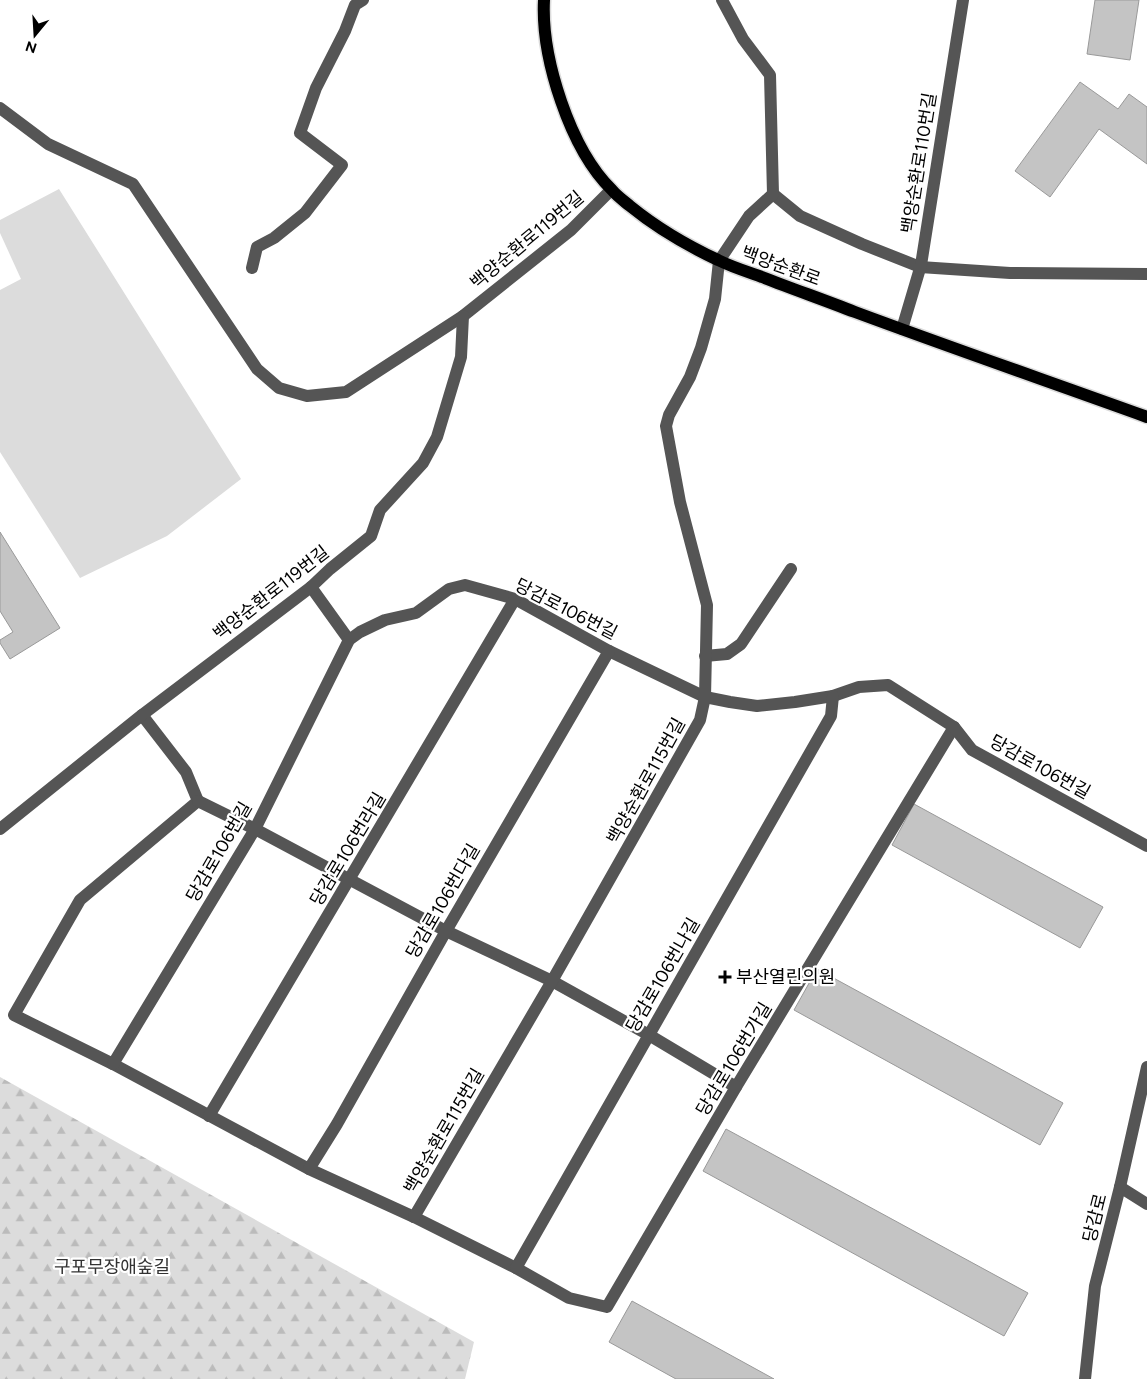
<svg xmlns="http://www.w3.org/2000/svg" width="1147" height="1379" font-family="Figtree,'Noto Sans KR',sans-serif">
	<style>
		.green { fill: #dcdcdc }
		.forest { fill: url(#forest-firs) }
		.building { fill: #c4c4c4; stroke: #999 }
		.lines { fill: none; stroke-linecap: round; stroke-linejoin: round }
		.major-casing { stroke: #dbdbdb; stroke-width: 15 }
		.minor { stroke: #555; stroke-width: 12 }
		.major { stroke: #000; stroke-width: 12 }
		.poi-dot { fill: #000; stroke: #fff; stroke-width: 2 }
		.labels { text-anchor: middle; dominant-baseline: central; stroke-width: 4.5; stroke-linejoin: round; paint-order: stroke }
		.street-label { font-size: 18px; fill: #000; stroke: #fff }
		.poi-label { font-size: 18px; fill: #000; stroke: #fff; text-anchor: start }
		.park-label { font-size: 18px; fill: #333; stroke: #fff }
	</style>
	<defs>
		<pattern id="forest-firs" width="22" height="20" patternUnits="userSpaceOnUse" patternTransform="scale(1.25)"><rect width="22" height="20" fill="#dcdcdc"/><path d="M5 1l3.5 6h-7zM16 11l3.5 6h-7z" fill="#bbb"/></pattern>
	</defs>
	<rect width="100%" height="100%" fill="#fff"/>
	<polygon class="green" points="59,189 241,479 167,536 80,578 0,452 0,290 21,279 0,233 0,220"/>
	<polygon class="forest" points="0,1077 474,1342 465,1379 0,1379"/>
	<g class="building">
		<polygon points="1095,0 1139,0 1130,60 1087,54"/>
		<polygon points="1080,82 1118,109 1129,94 1147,107 1147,164 1099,129 1050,197 1015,171"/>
		<polygon points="0,532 60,628 10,659 0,643 0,640 13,632 0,611"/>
		<polygon points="914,804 1103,907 1080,948 892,845"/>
		<polygon points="817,969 1063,1103 1040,1145 794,1010"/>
		<polygon points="726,1129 1028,1293 1004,1336 703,1171"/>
		<polygon points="632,1301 774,1379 676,1379 609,1342"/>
	</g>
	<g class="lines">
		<defs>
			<path id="major" d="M544,0C541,58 570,149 612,190C617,196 624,201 630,206C657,228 686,245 718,260C732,267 748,272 762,277C793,289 824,300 855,312C952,348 1050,382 1147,417"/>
		</defs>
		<use href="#major" class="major-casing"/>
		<g class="minor">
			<polyline points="0,108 48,144 133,184 257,369 279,388 307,396 346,392 463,316 571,230 611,190"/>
			<polyline points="773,194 800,216 862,244 920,267 1010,273 1147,274"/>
			<polyline points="252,268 257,247 274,238 305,213 342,165 300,133 316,88 345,31 355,5 363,0"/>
			<polyline points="902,329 921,265 963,0"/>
			<polyline points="311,587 349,640"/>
			<polyline points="705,656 727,654 741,644 791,569"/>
			<polyline points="142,715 186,772 198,801 80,900 14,1015 113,1064 309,1169 414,1217 516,1268 569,1298 607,1307 736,1087 954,727"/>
			<polyline points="198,801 255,829 446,931 552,981 649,1035 736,1087"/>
			<polyline points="0,829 142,715 311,587 330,569 371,536 380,510 423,463 437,437 461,357 463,316"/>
			<polyline points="113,1064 255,829 349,640 360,632 385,620 416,613 449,589 465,585 515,599 609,651 705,697 730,702 757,706 795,702 833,696 859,687 888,685 954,727 972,750 1147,846"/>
			<polyline points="209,1116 515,599"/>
			<polyline points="309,1169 337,1124 446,931 609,651"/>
			<polyline points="1120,1187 1147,1204"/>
			<polyline points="414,1217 552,981 700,720 705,697 707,605 680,502 666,426 669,415 690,377 701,348 715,299 719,261 749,216 773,194 770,75 743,39 722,0"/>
			<polyline points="516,1268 831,716 833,696"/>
			<polyline points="1085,1379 1095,1286 1120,1187 1147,1067"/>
		</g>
		<use href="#major" class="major"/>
	</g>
	<path class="poi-dot" d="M722.5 969.5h5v5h5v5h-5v5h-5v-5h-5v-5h5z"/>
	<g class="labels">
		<g class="street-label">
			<text transform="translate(919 163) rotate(-81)">백양순환로110번길</text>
			<text transform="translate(527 240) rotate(-40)">백양순환로119번길</text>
			<text transform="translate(781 266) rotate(20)">백양순환로</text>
			<text transform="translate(271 593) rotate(-38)">백양순환로119번길</text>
			<text transform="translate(566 609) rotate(27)">당감로106번길</text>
			<text transform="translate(1040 767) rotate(29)">당감로106번길</text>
			<text transform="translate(646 781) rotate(-61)">백양순환로115번길</text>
			<text transform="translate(348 849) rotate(-59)">당감로106번라길</text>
			<text transform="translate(219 852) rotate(-60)">당감로106번길</text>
			<text transform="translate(443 901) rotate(-60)">당감로106번다길</text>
			<text transform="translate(663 975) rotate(-60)">당감로106번나길</text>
			<text transform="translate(734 1059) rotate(-59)">당감로106번가길</text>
			<text transform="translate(444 1131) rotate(-60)">백양순환로115번길</text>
			<text transform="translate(1095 1218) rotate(-76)">당감로</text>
		</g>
		<g class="poi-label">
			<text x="736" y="977">부산열린의원</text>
		</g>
		<g class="park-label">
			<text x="112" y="1267">구포무장애숲길</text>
		</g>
	</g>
	<g transform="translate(35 35) rotate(198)" stroke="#ffffff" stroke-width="4" paint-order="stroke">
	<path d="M0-4L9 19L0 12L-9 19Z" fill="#000000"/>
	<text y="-8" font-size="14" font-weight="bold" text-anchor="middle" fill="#000000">N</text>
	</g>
</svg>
